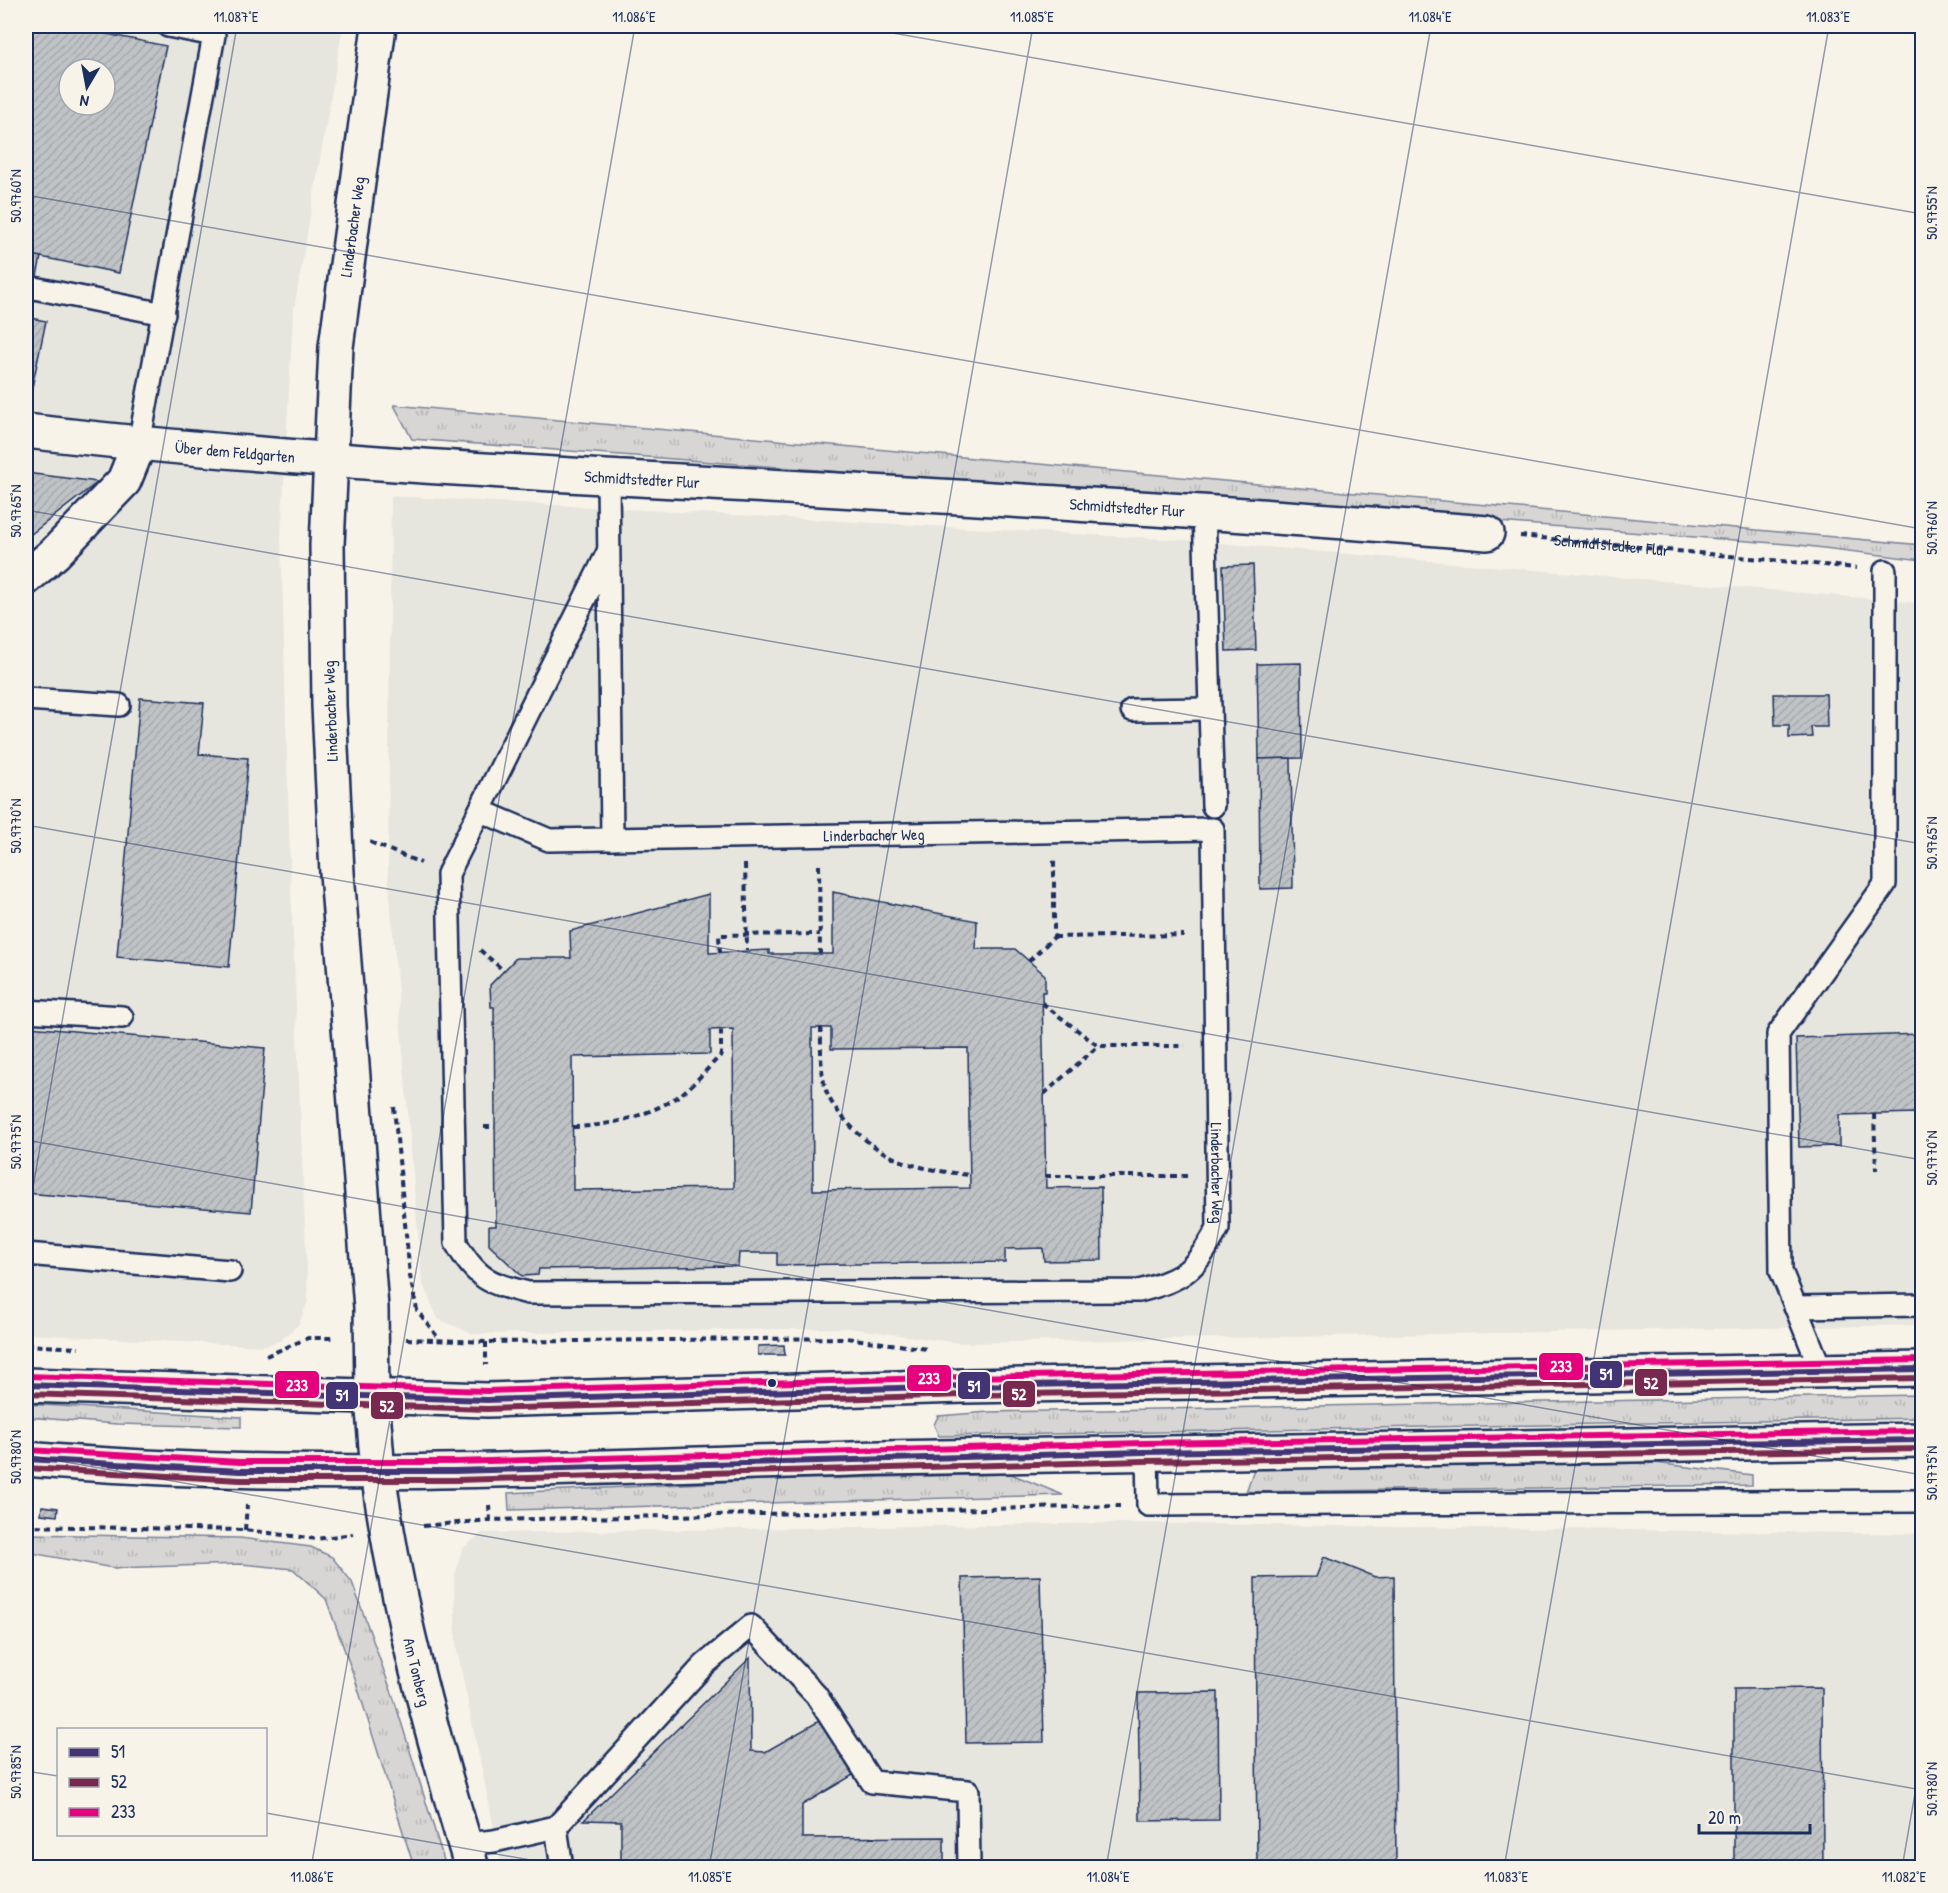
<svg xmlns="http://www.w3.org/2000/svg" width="1948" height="1893" font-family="'Patrick Hand',sans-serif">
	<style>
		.built { fill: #e6e5de; fill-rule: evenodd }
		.grass { fill: url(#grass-tufts); stroke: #798299; stroke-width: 1.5 }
		.building { fill: url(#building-hatch); stroke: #1b2f5e; stroke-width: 1.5; fill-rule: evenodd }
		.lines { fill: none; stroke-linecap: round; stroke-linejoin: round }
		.service-casing { stroke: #1b2f5e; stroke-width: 26 }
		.minor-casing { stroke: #1b2f5e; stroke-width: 38 }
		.secondary-casing { stroke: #1b2f5e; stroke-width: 38 }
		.path { stroke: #1b2f5e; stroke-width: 4; stroke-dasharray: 6 4.5; stroke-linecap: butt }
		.service { stroke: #f7f3e8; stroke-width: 21 }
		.minor { stroke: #f7f3e8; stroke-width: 33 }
		.secondary { stroke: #f7f3e8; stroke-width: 33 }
		.bus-1-casing { stroke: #f7f3e8; stroke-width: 10 }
		.bus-2-casing { stroke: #f7f3e8; stroke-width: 10 }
		.bus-3-casing { stroke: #f7f3e8; stroke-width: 10 }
		.bus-1 { stroke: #423475; stroke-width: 6 }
		.bus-2 { stroke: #79294f; stroke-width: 6 }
		.bus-3 { stroke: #e5007d; stroke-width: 6 }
		.ticks { fill: none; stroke: #1b2f5e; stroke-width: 1.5; stroke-opacity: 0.45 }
		.bus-dot { fill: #1b2f5e; stroke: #f7f3e8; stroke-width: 2 }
		.labels { text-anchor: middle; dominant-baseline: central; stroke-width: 5; stroke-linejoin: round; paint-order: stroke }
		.street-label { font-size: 16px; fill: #1b2f5e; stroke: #f7f3e8 }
		.line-badge { stroke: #f7f3e8; stroke-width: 2 }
		.badge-label { font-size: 16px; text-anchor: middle; font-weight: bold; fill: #fff }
		.neatline { fill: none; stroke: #1b2f5e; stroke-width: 2 }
		.ticks-label { font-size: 15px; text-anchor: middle; fill: #1b2f5e }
	</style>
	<defs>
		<pattern id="grass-tufts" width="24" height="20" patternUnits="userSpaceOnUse" patternTransform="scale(1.5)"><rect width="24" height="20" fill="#d7d6d4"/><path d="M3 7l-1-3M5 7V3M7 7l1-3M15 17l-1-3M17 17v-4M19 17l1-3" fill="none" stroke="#b8b8b8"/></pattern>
		<pattern id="building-hatch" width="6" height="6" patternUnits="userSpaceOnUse" patternTransform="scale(1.5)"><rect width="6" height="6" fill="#c0c3c5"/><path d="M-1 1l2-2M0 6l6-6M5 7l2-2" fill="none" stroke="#a4a8ac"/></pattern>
	</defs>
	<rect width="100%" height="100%" fill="#f7f3e8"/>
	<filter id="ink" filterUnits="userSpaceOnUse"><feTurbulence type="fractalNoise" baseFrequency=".0167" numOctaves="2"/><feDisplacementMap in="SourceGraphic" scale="12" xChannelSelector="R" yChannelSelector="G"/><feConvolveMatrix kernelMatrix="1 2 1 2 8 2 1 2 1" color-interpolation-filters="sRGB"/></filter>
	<g filter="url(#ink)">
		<g class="built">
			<path d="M26,26H343L293,315L281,537L290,864L308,1301L299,1324L280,1341L262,1346L26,1334ZM69,69H105V105H69Z"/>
			<polygon points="391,496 1183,540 1922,603 1922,1325 959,1343 849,1328 473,1334 438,1319 422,1282 388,873"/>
			<polygon points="1121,1523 1922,1534 1922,1867 502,1867 456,1645 454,1580 462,1549 482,1533"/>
		</g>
		<g class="grass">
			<polygon points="394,405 1922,545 1922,560 1799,545 412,439"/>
			<polygon points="1922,1395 1922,1418 939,1436 934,1425 938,1416 989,1412"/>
			<polygon points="26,1404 241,1417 241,1427 117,1424 26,1417"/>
			<polygon points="1655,1463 1752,1475 1752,1485 1246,1492 1254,1469"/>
			<polygon points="1011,1474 1063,1495 509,1510 508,1493 763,1480"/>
			<polygon points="26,1534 240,1538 311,1547 332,1557 352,1582 394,1699 446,1867 414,1867 355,1679 326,1599 293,1569 241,1564 113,1568 26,1552"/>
		</g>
		<g class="building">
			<path d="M26,26H68L166,46L119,273L26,254ZM69,69H105V105H69Z"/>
			<polygon points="26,254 41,257 28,318 26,317"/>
			<polygon points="26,317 46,321 31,392 26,391"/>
			<polygon points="26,473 98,482 26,538"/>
			<polygon points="1253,565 1256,650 1226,651 1223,566"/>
			<polygon points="1301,663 1302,758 1259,759 1257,664"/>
			<polygon points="1774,694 1826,694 1827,727 1811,727 1812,737 1789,738 1789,725 1775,725"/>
			<polygon points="140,698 204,703 199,754 248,758 229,967 117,957"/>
			<polygon points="1291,758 1293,888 1260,889 1259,759"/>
			<path d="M833,892L977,921L976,949H1015L1045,975V992H1042L1046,1188L1101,1187L1102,1260L1044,1261L1043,1248L1005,1249V1262L777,1265V1253H739L738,1266L539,1269L538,1275L522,1276L489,1245V1226H496L494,1007H491L490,985L516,958H571L570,931L709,894V953L769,950V954H833ZM812,1028H831V1049L968,1048L970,1188L813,1190ZM733,1029L734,1188L573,1190L572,1057L710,1054V1030Z"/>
			<polygon points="29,1027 265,1048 251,1212 26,1193 26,1067"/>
			<polygon points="1922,1034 1922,1127 1919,1127 1918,1113 1839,1115 1839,1146 1799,1147 1796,1038"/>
			<polygon points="784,1345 785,1355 758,1355 758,1346"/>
			<polygon points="42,1506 58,1508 57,1516 41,1514"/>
			<polygon points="1324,1557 1375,1577 1394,1576 1396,1868 1257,1868 1255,1578 1316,1577"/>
			<polygon points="1040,1576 1044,1742 966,1743 962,1578"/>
			<polygon points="750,1658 751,1751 765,1752 821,1720 853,1775 802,1805 802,1838 944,1837 944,1868 621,1868 621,1821 584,1820"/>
			<polygon points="1822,1688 1823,1868 1734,1868 1734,1689"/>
			<polygon points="1218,1692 1219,1820 1140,1821 1138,1693"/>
		</g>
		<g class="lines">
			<defs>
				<g id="service">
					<polyline points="34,288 164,314"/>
					<polyline points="139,444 214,35 168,26"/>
					<polyline points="608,477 612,839"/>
					<polyline points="1204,510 1213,806"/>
					<polyline points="26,699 119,705"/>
					<polyline points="1132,710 1210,709"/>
					<path id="s2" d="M481,811L549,840L1213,829L1218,1228C1195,1270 1185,1279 1139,1291L528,1293C489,1283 477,1280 456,1243L448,874L608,552"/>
					<polyline points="26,1011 122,1017"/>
					<polyline points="26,1254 230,1271"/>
					<polyline points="1795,1307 1922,1305"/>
					<polyline points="1821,1370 1781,1271 1778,1034 1885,884 1885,571"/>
					<polyline points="1147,1451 1148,1505 1922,1501"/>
					<polyline points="556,1827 562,1868"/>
					<polyline points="465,1844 494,1841 556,1827 704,1665 751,1626 816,1695 872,1782 968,1791 969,1868"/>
				</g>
				<g id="minor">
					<path id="s3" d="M26,431C267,459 509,472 752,485C997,499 1242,513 1487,533"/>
					<polyline points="26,578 55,553 124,481 139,444"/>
					<path id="s4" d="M372,1398L371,1308L337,873L329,706L327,545L336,347L379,26"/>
					<path id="s5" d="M378,1472C396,1606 433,1739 472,1868"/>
				</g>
				<g id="secondary">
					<polyline points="26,1385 487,1400 964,1386 1922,1369"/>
					<polyline points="372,1398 378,1472"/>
					<path d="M26,1459C311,1484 598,1466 883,1458C1230,1449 1576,1445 1922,1440"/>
				</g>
			</defs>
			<use href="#service" class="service-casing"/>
			<use href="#minor" class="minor-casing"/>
			<use href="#secondary" class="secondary-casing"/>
			<g class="path">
				<path id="s1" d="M1520,536L1856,568"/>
				<polyline points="370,842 421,863"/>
				<polyline points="745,864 747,950"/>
				<polyline points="819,865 820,954"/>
				<polyline points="1054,937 1184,935"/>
				<polyline points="480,950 504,971"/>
				<polyline points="720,953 719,935 820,934"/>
				<polyline points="1029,961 1054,937 1054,860"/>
				<polyline points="1042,1003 1098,1046 1185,1046"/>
				<path d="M821,1027C821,1047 820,1067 825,1087C828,1100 838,1112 847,1122C883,1162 918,1169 970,1175"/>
				<polyline points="1044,1094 1098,1046"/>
				<polyline points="394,1107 410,1276 417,1310 439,1339"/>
				<polyline points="1874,1114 1876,1170"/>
				<polyline points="484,1127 495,1127"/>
				<path d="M573,1127C610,1126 654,1115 684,1092C697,1081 709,1067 721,1055V1030"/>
				<polyline points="1045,1176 1187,1176"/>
				<polyline points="406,1339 486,1342 846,1338 928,1349"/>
				<polyline points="486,1342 486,1365"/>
				<polyline points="26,1345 79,1348"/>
				<polyline points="266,1356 308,1338 335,1338"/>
				<polyline points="489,1505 490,1520"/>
				<polyline points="26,1526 245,1530 316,1539 353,1534"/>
				<polyline points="423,1526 490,1520 1120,1506"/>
				<polyline points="245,1530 247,1505"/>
			</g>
			<use href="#service" class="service"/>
			<use href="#minor" class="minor"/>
			<use href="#secondary" class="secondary"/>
			<defs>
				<g id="bus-1">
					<polyline points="26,1385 487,1400 964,1386 1922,1369"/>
					<polyline points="26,1459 240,1471 454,1471 1143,1452 1922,1440"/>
				</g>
				<g id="bus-2">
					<polyline points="26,1394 487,1409 964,1395 1922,1378"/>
					<polyline points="26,1468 240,1480 455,1480 1143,1461 1922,1449"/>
				</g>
				<g id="bus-3">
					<polyline points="26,1376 487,1391 964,1377 1922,1360"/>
					<polyline points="27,1450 240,1462 454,1462 1143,1443 1922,1431"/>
				</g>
			</defs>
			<use href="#bus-1" class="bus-1-casing"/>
			<use href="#bus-2" class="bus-2-casing"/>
			<use href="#bus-3" class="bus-3-casing"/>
			<use href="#bus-1" class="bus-1"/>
			<use href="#bus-2" class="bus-2"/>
			<use href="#bus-3" class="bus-3"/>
		</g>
	</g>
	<path class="ticks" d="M853,26L1922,214M26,195L1922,529M26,510L1922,844M26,825L1922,1160M26,1140L1922,1475M26,1227L237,26M26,1455L1922,1790M26,1771L58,1776M266,1813L575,1868M311,1868L635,26M709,1868L1033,26M1106,1868L1431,26M1504,1868L1829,26M1902,1868L1922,1753"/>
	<circle class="bus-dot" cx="772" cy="1383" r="5"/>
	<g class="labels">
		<g class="street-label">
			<text stroke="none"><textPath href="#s4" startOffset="1174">Linderbacher Weg</textPath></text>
			<text stroke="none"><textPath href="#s3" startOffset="210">Über dem Feldgarten</textPath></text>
			<text stroke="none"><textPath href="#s3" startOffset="618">Schmidtstedter Flur</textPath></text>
			<text stroke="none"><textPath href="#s3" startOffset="1104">Schmidtstedter Flur</textPath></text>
			<text stroke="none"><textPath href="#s1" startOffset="92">Schmidtstedter Flur</textPath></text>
			<text transform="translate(330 711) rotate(-92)">Linderbacher Weg</text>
			<text stroke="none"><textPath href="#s2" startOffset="399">Linderbacher Weg</textPath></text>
			<text stroke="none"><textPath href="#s2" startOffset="1082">Linderbacher Weg</textPath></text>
			<text stroke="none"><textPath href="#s5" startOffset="204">Am Tonberg</textPath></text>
		</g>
	</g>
	<g class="line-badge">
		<rect x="1538" y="1352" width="46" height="29" rx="6" fill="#e5007d"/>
		<rect x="1589" y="1360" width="34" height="29" rx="6" fill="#423475"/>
		<rect x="906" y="1364" width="46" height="28" rx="6" fill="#e5007d"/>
		<rect x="1634" y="1368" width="34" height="29" rx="6" fill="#79294f"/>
		<rect x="274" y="1370" width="46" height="29" rx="6" fill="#e5007d"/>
		<rect x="957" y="1371" width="34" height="29" rx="6" fill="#423475"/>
		<rect x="1002" y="1380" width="34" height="28" rx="6" fill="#79294f"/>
		<rect x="325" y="1381" width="34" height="29" rx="6" fill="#423475"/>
		<rect x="370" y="1391" width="34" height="29" rx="6" fill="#79294f"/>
	</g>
	<g class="badge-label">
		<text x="1561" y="1372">233</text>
		<text x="1606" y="1380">51</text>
		<text x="929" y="1384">233</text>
		<text x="1651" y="1389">52</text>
		<text x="297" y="1391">233</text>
		<text x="974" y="1392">51</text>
		<text x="1019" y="1400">52</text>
		<text x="342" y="1401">51</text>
		<text x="387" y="1412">52</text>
	</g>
	<rect width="1948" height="1893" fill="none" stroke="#f7f3e8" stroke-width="66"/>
	<rect x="57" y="1728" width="210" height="108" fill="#f7f3e8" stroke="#9fa5b1" stroke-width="1.5"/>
	<rect x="69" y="1748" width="30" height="9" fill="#423475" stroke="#9fa5b1" stroke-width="1.5"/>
	<text x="111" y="1758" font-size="18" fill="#1b2f5e">51</text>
	<rect x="69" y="1778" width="30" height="9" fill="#79294f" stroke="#9fa5b1" stroke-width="1.5"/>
	<text x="111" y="1788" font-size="18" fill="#1b2f5e">52</text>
	<rect x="69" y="1808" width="30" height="9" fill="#e5007d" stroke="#9fa5b1" stroke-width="1.5"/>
	<text x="111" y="1818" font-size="18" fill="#1b2f5e">233</text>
	<g transform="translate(87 87) rotate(190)"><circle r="28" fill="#f7f3e8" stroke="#9fa5b1" stroke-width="1.5"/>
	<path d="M0-4.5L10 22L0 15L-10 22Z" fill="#1b2f5e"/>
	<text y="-9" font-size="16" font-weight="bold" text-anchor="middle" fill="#1b2f5e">N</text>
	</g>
	<path d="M1699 1824v9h111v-9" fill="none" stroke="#1b2f5e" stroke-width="3"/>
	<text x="1708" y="1824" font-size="18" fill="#1b2f5e" stroke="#f7f3e8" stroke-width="4.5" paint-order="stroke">20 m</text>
	<rect x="33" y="33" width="1882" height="1827" class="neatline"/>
	<g class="ticks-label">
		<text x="236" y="22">11.087°E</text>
		<text x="634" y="22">11.086°E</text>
		<text x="1032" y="22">11.085°E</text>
		<text x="1430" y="22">11.084°E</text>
		<text x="1828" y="22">11.083°E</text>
		<text transform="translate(16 196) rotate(-90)" y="5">50.9760°N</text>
		<text transform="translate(1932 213) rotate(-90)" y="5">50.9755°N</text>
		<text transform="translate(16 511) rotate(-90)" y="5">50.9765°N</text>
		<text transform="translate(1932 528) rotate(-90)" y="5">50.9760°N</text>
		<text transform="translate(16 826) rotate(-90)" y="5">50.9770°N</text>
		<text transform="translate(1932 843) rotate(-90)" y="5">50.9765°N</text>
		<text transform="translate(16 1142) rotate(-90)" y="5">50.9775°N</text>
		<text transform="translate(1932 1158) rotate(-90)" y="5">50.9770°N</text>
		<text transform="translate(16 1457) rotate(-90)" y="5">50.9780°N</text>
		<text transform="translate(1932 1473) rotate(-90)" y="5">50.9775°N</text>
		<text transform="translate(16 1772) rotate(-90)" y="5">50.9785°N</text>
		<text transform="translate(1932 1789) rotate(-90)" y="5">50.9780°N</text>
		<text x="312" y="1882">11.086°E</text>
		<text x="710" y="1882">11.085°E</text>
		<text x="1108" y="1882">11.084°E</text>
		<text x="1506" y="1882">11.083°E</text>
		<text x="1904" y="1882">11.082°E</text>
	</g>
</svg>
